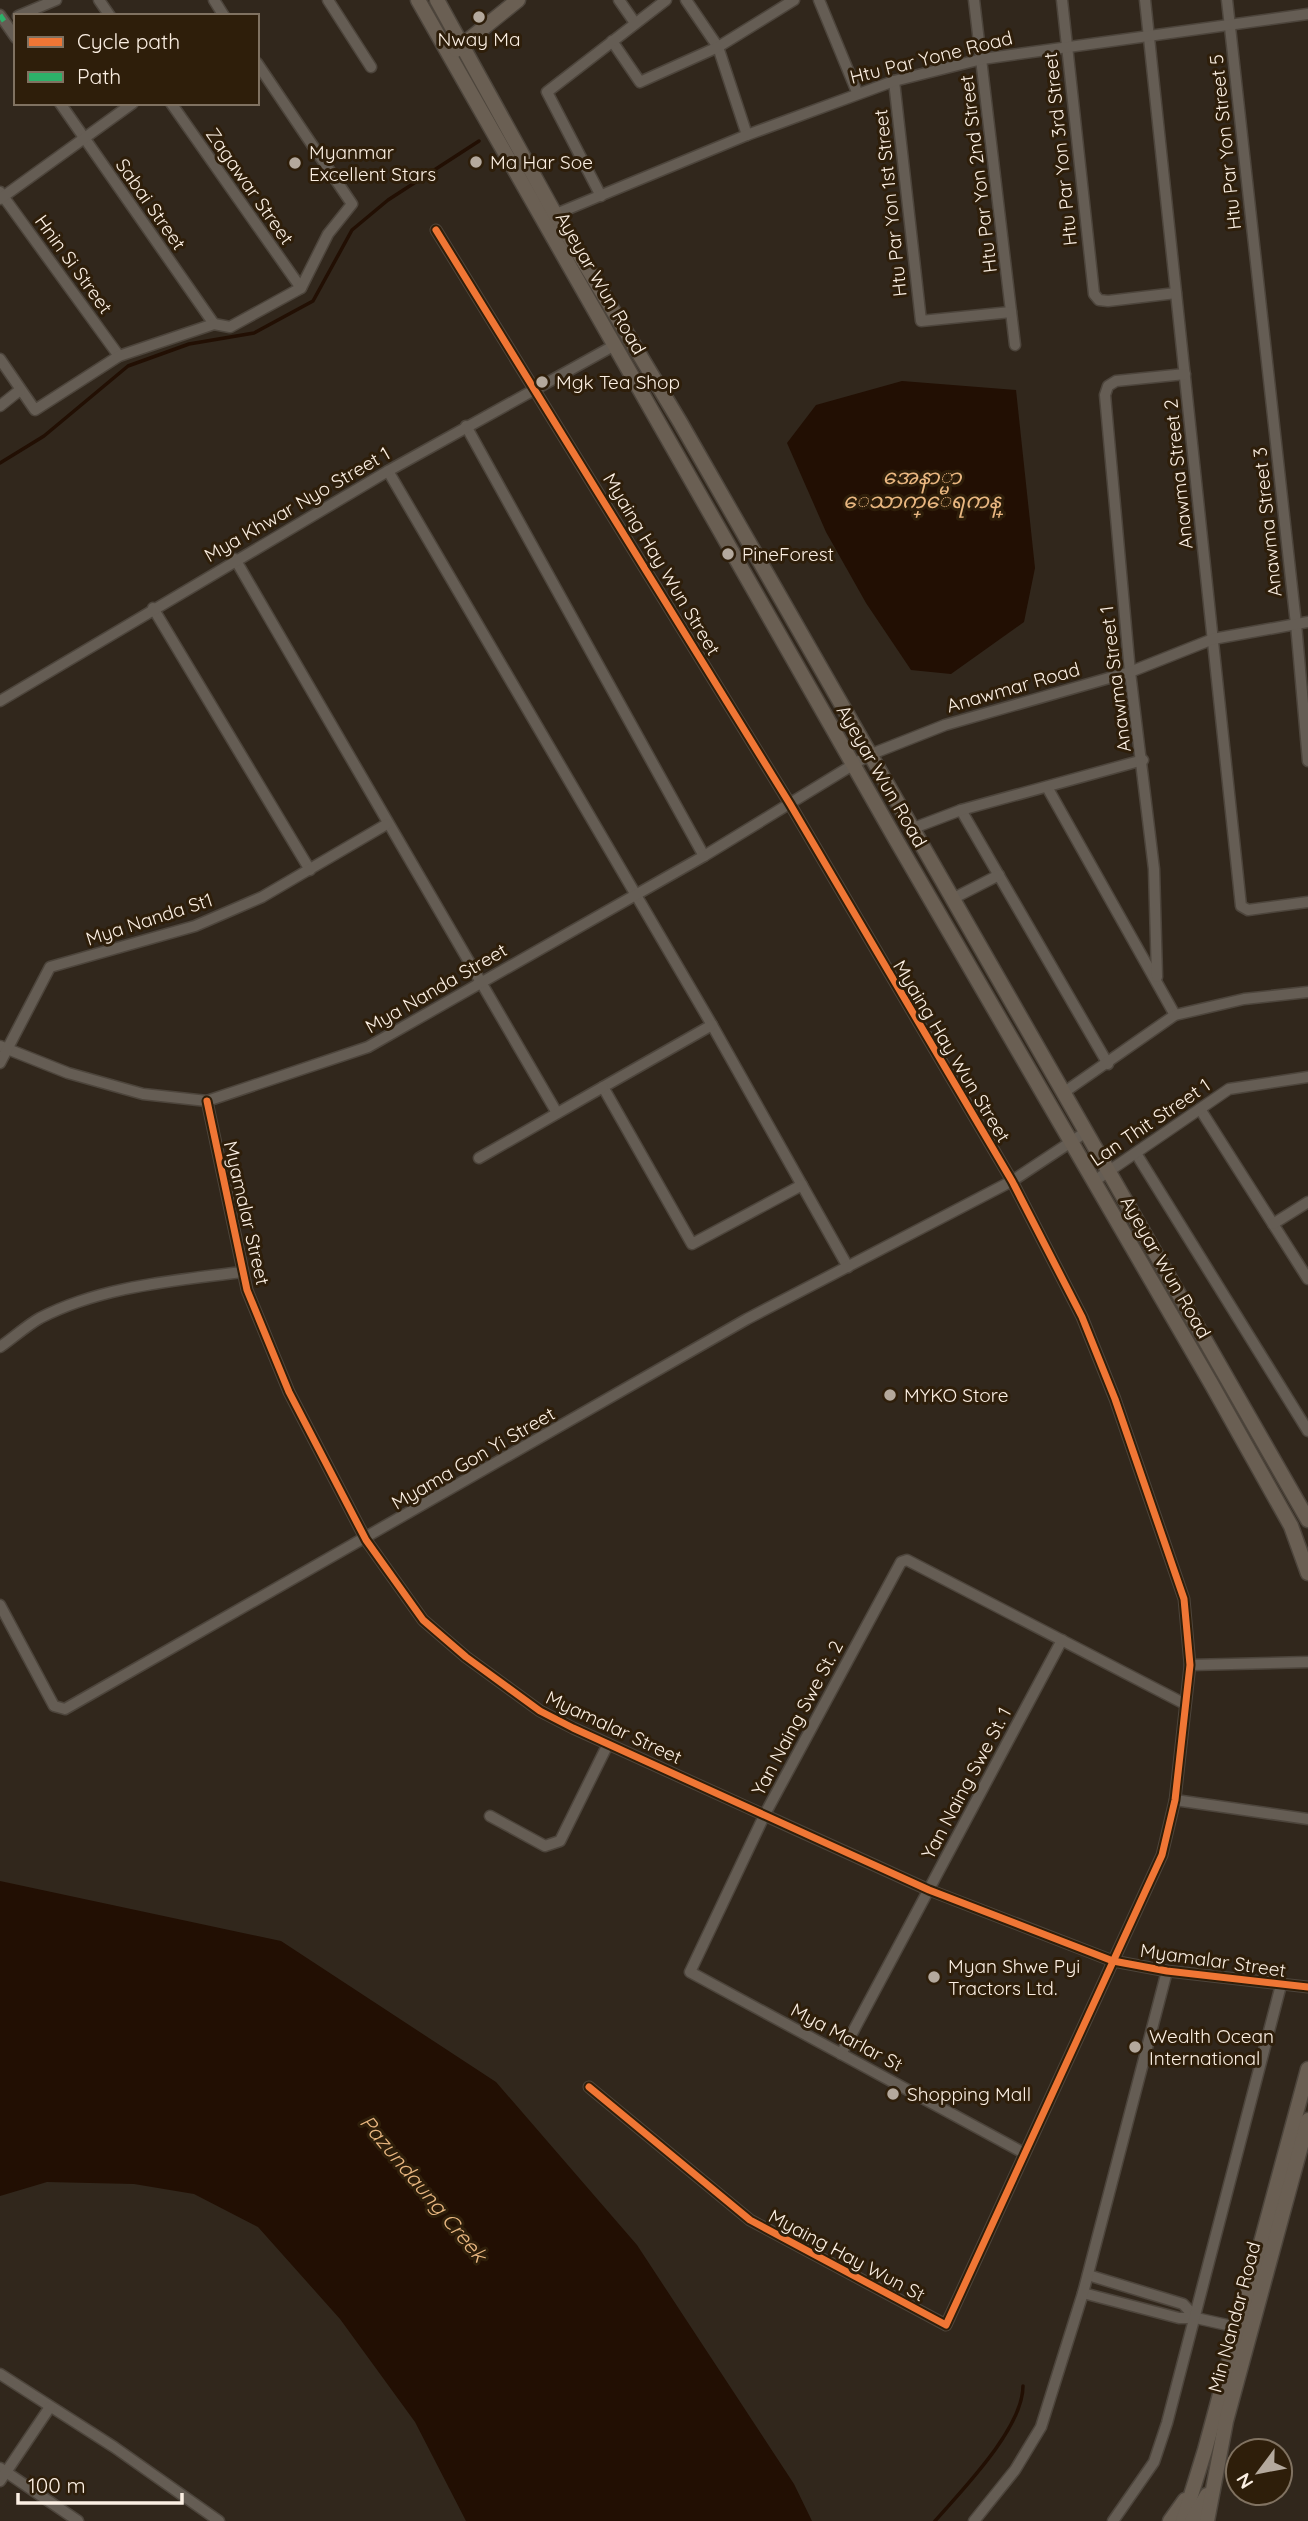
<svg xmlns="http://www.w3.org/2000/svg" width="1308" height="2521" font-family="Quicksand,'Noto Sans Myanmar',sans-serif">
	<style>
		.water { fill: #220f03 }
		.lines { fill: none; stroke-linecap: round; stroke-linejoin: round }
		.stream { stroke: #220f03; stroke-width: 3.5 }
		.minor-casing { stroke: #4d453c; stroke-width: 13 }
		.major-casing { stroke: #4d453c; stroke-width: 17 }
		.minor { stroke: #655d54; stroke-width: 10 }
		.major { stroke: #6a5f53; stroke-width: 14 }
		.quiet { stroke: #2db169; stroke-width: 5; stroke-dasharray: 10 5; stroke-linecap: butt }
		.cycleway-casing { stroke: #2e1e0a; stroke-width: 11 }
		.cycleway { stroke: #f07635; stroke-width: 7 }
		.poi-dot { fill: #b4a99d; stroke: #2e1e0a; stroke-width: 2.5 }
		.labels { text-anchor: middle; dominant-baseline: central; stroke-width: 6; stroke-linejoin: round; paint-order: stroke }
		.poi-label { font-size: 19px; fill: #fbefe3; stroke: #2e1e0a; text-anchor: start }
		.street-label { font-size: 19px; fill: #fbefe3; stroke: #2e1e0a }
		.water-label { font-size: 21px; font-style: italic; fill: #e9b781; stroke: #2e1e0a }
	</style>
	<rect width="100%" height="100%" fill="#31271c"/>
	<g class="water">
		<polygon points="902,381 1016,390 1035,568 1024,622 951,674 911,670 866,603 826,532 787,443 816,405"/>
		<polygon points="0,1881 281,1941 496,2082 637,2245 794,2484 812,2521 466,2521 415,2422 340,2319 258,2227 194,2194 134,2184 47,2182 0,2196"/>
	</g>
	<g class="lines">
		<g class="stream">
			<polyline points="0,463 44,436 128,366 189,344 254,333 313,301 352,230 388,200 479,141"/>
			<path d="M935,2521C963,2489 1023,2428 1023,2386"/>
		</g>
		<defs>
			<g id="minor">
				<polyline points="99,0 110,16"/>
				<polyline points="214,0 224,16"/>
				<polyline points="328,0 371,67"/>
				<polyline points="619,0 635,23"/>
				<polyline points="686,0 718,47 747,135"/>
				<polyline points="819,0 857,92"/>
				<polyline points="974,0 1015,345"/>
				<polyline points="1062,0 1094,294 1099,300 1108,301 1176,293"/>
				<polyline points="1145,0 1241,906 1248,910 1308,902"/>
				<polyline points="1227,0 1296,624 1308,761"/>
				<polyline points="0,15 16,38"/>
				<polyline points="18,16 56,0"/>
				<polyline points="612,41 640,82 718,47 794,0"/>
				<polyline points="894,81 921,321 1011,312"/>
				<polyline points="60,103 214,324"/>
				<polyline points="171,103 301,288"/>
				<polyline points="0,192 119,356"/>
				<polyline points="601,196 547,92 666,0"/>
				<polyline points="0,199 133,103"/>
				<polyline points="551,216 747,135 894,81 982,59 1308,14"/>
				<polyline points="436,230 790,804 1012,1181 1082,1317 1115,1399 1184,1599 1190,1665 1175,1800 1162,1855 946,2325 750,2220 589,2087"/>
				<polyline points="0,359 35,410 119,356 214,324 230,327 301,288 328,234 352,204 257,63"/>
				<polyline points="0,406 20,390"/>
				<polyline points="466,426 704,856"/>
				<polyline points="388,471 712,1025 848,1267"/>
				<polyline points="235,559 557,1113"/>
				<polyline points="153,608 310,870"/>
				<polyline points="0,701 388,471 615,345"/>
				<polyline points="1047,787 1175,1015"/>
				<polyline points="961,810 1108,1064"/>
				<polyline points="911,829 961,810 1143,760"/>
				<polyline points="952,899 999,875"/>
				<polyline points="1157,977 1154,869 1130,672 1105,395 1108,386 1116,381 1185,374"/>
				<polyline points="712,1025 603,1087 692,1244 802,1185"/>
				<polyline points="0,1046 68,1073 143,1094 207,1101 368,1047 704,856 869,755 945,725 1130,672 1213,639 1308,622"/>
				<polyline points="0,1063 50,967 195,926 262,897 387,824"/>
				<polyline points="1063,1093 1175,1015 1244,999 1308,992"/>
				<polyline points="207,1101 247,1290 289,1392 366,1540 423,1620 466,1657 540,1711 573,1728 929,1890 1113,1961 1167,1971 1308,1987"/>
				<polyline points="1200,1109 1308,1279"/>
				<polyline points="1137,1155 1308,1431"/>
				<polyline points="479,1158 603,1087"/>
				<polyline points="1093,1182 1229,1089 1308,1077"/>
				<polyline points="1273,1224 1308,1202"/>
				<path d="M0,1347C13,1338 26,1326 40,1318C102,1286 173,1281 241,1272"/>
				<polyline points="0,1605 54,1706 65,1709 747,1319 1012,1181 1086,1132"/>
				<polyline points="1190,1665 1308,1662"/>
				<polyline points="1175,1800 1308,1819"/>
				<polyline points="490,1816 545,1846 560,1841 608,1744"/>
				<polyline points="841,2054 1062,1640"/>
				<polyline points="1024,2153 690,1972 765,1814 901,1562 907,1560 1185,1704"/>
				<polyline points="1088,2275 1183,2304 1196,2318"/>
				<polyline points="1083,2293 1179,2318 1196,2318 1245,2329"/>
				<polyline points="0,2374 114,2447 219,2521"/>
				<polyline points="0,2468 78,2521"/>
				<polyline points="0,2481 50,2407"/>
				<polyline points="974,2521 1015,2470 1041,2427 1083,2293 1167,1971"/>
				<polyline points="1113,2521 1154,2462 1167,2423 1281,1985"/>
			</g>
			<g id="major">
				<polyline points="418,0 895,838 1212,1385 1291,1526 1308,1573"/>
				<polyline points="437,0 555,214 680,422 1308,1520"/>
				<polyline points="456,50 518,0"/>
				<polyline points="1170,2521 1185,2500"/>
				<polyline points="1183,2521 1205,2450 1308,2069"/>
				<polyline points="1192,2521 1207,2495"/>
				<polyline points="1207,2521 1226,2421 1308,2120"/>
			</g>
		</defs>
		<use href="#minor" class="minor-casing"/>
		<use href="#major" class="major-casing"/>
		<use href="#minor" class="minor"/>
		<use href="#major" class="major"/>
		<polyline class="quiet" points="0,15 4,21"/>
		<defs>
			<g id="cycleway">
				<polyline points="436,230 790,804 1012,1181 1082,1317 1115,1399 1184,1599 1190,1665 1175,1800 1162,1855 946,2325 750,2220 589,2087"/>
				<polyline points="207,1101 247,1290 289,1392 366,1540 423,1620 466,1657 540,1711 573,1728 929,1890 1113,1961 1167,1971 1308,1987"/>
			</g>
		</defs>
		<use href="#cycleway" class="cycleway-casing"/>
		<use href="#cycleway" class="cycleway"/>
	</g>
	<g class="poi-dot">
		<circle cx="479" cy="17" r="7"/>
		<circle cx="476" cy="162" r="7"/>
		<circle cx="295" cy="163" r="7"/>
		<circle cx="542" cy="382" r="7"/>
		<circle cx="728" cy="554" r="7"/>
		<circle cx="890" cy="1395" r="7"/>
		<circle cx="934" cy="1977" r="7"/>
		<circle cx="1135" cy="2047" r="7"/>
		<circle cx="893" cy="2094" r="7"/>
	</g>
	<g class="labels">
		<g class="poi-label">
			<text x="479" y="39" text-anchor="middle">Nway Ma</text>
			<text x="309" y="152">Myanmar<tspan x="309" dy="22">Excellent Stars</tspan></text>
			<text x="490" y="162">Ma Har Soe</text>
			<text x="556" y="382">Mgk Tea Shop</text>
			<text x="742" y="554">PineForest</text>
			<text x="904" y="1395">MYKO Store</text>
			<text x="948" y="1966">Myan Shwe Pyi<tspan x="948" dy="22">Tractors Ltd.</tspan></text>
			<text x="1149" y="2036">Wealth Ocean<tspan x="1149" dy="22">International</tspan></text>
			<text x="907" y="2094">Shopping Mall</text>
		</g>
		<g class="street-label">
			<text transform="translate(931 57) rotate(-14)">Htu Par Yone Road</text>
			<text transform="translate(1225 142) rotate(-96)">Htu Par Yon Street 5</text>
			<text transform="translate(1060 149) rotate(-96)">Htu Par Yon 3rd Street</text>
			<text transform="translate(978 174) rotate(-97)">Htu Par Yon 2nd Street</text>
			<text transform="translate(250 186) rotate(55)">Zagawar Street</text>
			<text transform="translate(890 203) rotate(-96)">Htu Par Yon 1st Street</text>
			<text transform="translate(151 204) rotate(55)">Sabai Street</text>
			<text transform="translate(74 264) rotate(54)">Hnin Si Street</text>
			<text transform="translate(601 283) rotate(60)">Ayeyar Wun Road</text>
			<text transform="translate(1178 474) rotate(-96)">Anawma Street 2</text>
			<text transform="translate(297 504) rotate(-30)">Mya Khwar Nyo Street 1</text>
			<text transform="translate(1267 522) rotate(-96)">Anawma Street 3</text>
			<text transform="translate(662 564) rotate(59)">Myaing Hay Wun Street</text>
			<text transform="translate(1115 679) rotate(-97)">Anawma Street 1</text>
			<text transform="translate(1013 687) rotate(-16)">Anawmar Road</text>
			<text transform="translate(882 776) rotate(60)">Ayeyar Wun Road</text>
			<text transform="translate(149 919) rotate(-18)">Mya Nanda St1</text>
			<text transform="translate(436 988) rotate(-30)">Mya Nanda Street</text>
			<text transform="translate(952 1051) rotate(59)">Myaing Hay Wun Street</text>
			<text transform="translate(1150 1122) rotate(-34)">Lan Thit Street 1</text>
			<text transform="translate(247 1213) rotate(77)">Myamalar Street</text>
			<text transform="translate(1166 1267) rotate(60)">Ayeyar Wun Road</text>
			<text transform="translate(473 1458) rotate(-30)">Myama Gon Yi Street</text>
			<text transform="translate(797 1718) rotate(-62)">Yan Naing Swe St. 2</text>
			<text transform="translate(614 1727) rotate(25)">Myamalar Street</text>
			<text transform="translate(966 1783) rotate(-62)">Yan Naing Swe St. 1</text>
			<text transform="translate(1213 1960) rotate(8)">Myamalar Street</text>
			<text transform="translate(847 2037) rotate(28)">Mya Marlar St</text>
			<text transform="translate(847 2255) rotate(28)">Myaing Hay Wun St</text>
			<text transform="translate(1234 2317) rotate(-75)">Min Nandar Road</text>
		</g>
		<g class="water-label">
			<text x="922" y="476">အေနာ္မာ<tspan x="922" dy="24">ေသာက္ေရကန္</tspan></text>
			<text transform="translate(424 2188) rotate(50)">Pazundaung Creek</text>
		</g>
	</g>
	<rect x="14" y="14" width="245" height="91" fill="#2e1e0a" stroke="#807261" stroke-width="2"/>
	<rect x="28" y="37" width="35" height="10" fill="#f07635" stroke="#807261" stroke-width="2"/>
	<text x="77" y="49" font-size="21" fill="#fbefe3">Cycle path</text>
	<rect x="28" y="72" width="35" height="10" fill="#2db169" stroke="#807261" stroke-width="2"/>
	<text x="77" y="84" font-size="21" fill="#fbefe3">Path</text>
	<g transform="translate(1259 2472) rotate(238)"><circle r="33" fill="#2e1e0a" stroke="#807261" stroke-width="2"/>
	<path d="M0-5L12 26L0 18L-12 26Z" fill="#b4a99d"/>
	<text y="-10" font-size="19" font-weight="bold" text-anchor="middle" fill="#fbefe3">N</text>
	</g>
	<path d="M18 2493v10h164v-10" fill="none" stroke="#fbefe3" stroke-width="3.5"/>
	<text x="28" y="2493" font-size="21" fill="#fbefe3" stroke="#2e1e0a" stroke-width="5" paint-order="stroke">100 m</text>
</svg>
